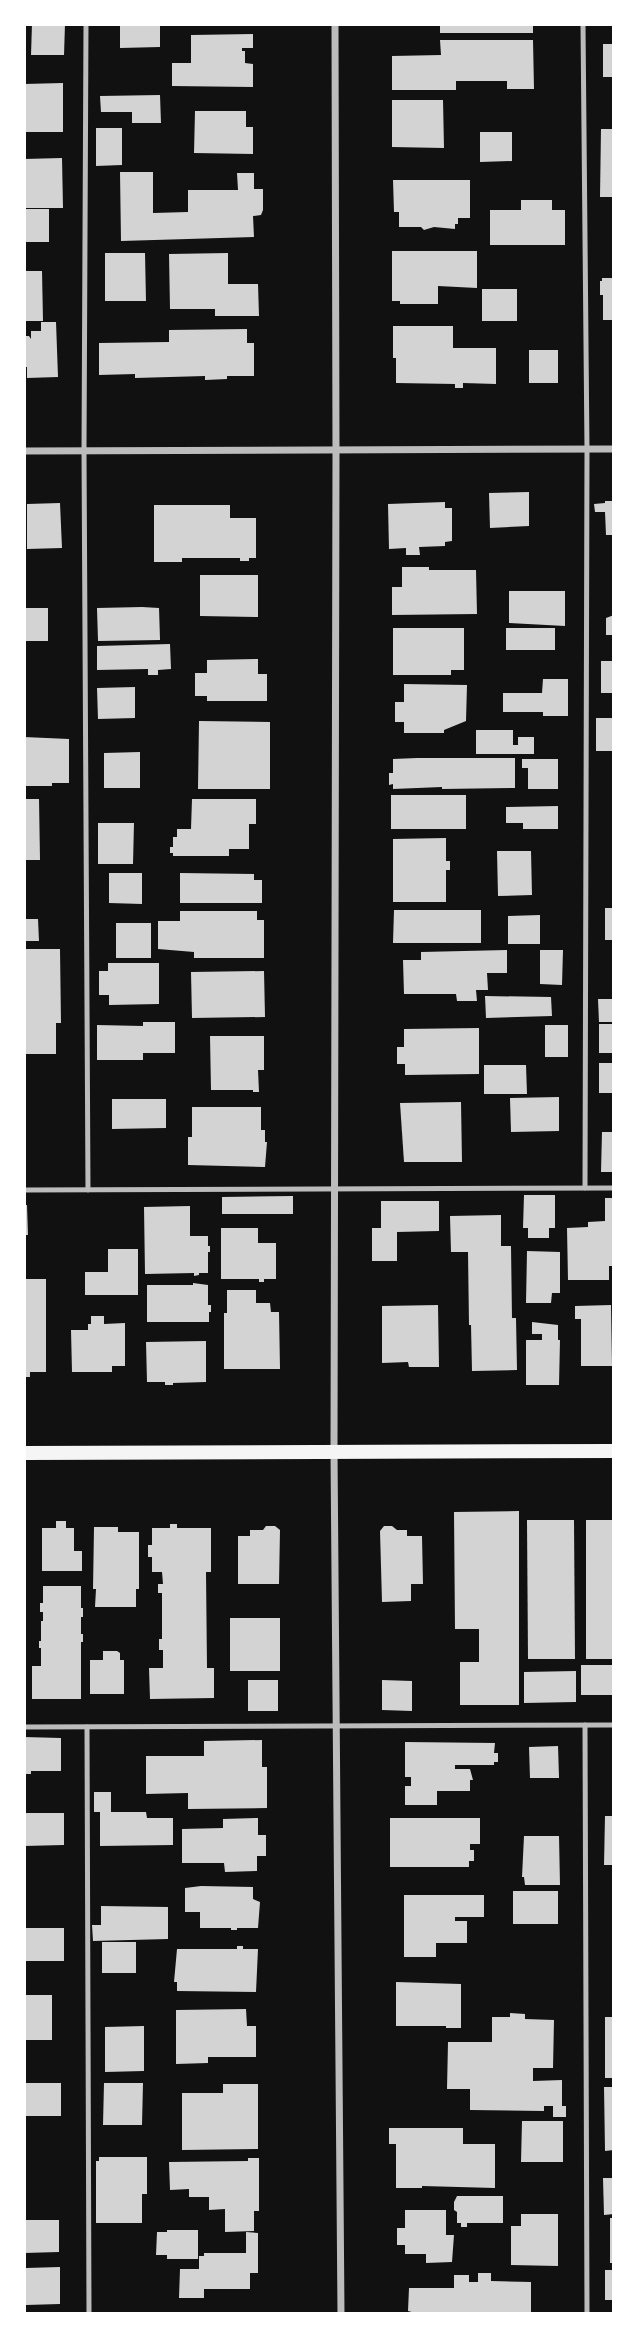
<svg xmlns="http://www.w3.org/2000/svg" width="638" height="2338" font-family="'Roboto Serif',serif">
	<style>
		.building { fill: #d3d3d3 }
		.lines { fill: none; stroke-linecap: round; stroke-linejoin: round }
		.service { stroke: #bcbcbc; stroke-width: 5 }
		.minor { stroke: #bcbcbc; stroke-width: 7 }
		.secondary { stroke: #f5f5f5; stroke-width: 14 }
	</style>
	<rect width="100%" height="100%" fill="#111"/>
	<g class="building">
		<polygon points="32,24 65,24 64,55 31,55"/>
		<polygon points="120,24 160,24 160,47 120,48"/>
		<rect x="440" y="24" width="93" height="9"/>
		<polygon points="253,34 253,48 242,48 242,51 245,51 245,63 253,64 253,87 172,86 172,63 191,63 191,35"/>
		<polygon points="440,40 533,40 534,89 507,89 507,81 456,81 456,90 392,90 392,56 441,55"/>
		<rect x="603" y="44" width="11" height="33"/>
		<polygon points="63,83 63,132 25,132 24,84"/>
		<polygon points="160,95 161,123 132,123 132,112 101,112 100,96"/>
		<polygon points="392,100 443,100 444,148 392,147"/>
		<polygon points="195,111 246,111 246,127 253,127 253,154 194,153"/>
		<polygon points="96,128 122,128 122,165 96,166"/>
		<polygon points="601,129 614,129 614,197 600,197"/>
		<polygon points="480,132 512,132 512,161 480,162"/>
		<polygon points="62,158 63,208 24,208 24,159"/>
		<polygon points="120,172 153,172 153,213 188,212 188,190 238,190 237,173 254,173 254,189 263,189 263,210 261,215 253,216 254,237 121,241"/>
		<polygon points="393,180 470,180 470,218 458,218 458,224 455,224 455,229 434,227 424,230 421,227 399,227 399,212 394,212"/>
		<polygon points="521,200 552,200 552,210 565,210 565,245 490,245 490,210 521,210"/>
		<rect x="24" y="209" width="25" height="33"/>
		<polygon points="392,251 477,251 477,288 438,286 438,304 400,304 400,301 392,301"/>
		<polygon points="105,253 145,253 146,301 105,301"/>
		<polygon points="228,253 228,284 258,284 259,316 215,316 215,309 170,309 169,254"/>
		<polygon points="24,271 42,271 43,321 24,321"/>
		<polygon points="602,278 614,278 614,320 603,320 603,295 600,295 600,281 602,281"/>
		<rect x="482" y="289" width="35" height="32"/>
		<polygon points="41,322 56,322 58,377 27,378 27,367 24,367 24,336 29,336 31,339 31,331 41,331"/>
		<polygon points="393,326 453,326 453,348 496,348 496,384 463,383 463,388 455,388 455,384 396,383 396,358 393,358"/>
		<polygon points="247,329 247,343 254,343 254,376 227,376 227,379 205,380 205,376 135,378 135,374 99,375 99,343 169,342 169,330"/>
		<rect x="529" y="350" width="29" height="33"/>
		<polygon points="529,492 529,526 490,528 489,493"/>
		<polygon points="605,501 614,501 614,535 606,535 605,512 595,512 594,504 605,503"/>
		<polygon points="445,502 445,508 452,508 452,541 445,542 445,546 419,547 420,555 406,555 406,548 389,549 388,504"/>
		<polygon points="60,503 62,548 27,549 27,504"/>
		<polygon points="154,505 230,505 230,518 256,518 256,558 249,558 249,561 240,561 240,558 182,558 182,562 154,562"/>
		<polygon points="402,567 429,567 429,570 476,570 477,614 392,615 392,587 402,587"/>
		<polygon points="200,575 258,575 258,617 200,616"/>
		<polygon points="509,591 565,591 565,626 509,623"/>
		<polygon points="142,607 159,608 160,640 98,641 97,608"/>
		<rect x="24" y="608" width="24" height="33"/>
		<polygon points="614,615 614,635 606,635 606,618"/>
		<polygon points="393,628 464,628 464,670 451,670 451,675 393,675"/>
		<rect x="506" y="628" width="49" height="22"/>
		<polygon points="170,644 171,669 158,670 158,675 148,675 148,669 97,670 97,646"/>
		<polygon points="258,659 258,674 267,674 267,701 207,701 207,696 195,696 195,673 207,673 207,660"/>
		<rect x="601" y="661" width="13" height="32"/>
		<polygon points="543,679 568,679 568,716 543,716 543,712 503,712 503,693 542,693"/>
		<polygon points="404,684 467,685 466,721 444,730 444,733 404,733 404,722 395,722 395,702 404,702"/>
		<polygon points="135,687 135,718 98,719 97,688"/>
		<rect x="596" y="718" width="18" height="33"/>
		<polygon points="199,721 270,722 270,789 198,789"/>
		<polygon points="476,730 513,730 513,745 518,745 518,737 534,737 534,754 476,754"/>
		<polygon points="24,737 69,739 69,783 52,783 52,786 24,786"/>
		<polygon points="140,752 140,788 104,788 104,753"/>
		<polygon points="417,758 515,758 515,788 442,789 442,787 393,789 393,784 389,785 389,773 393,773 393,759"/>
		<polygon points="522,759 558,759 558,789 528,789 528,768 522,768"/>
		<rect x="391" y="795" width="75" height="34"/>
		<polygon points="24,799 39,799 40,860 24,860"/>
		<polygon points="192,799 256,799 256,824 249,824 249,849 229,849 229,856 173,856 173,853 170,853 170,847 173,847 173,837 177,837 177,829 191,829"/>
		<polygon points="558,806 558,829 523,829 523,823 506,823 506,807"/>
		<polygon points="98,823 134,823 133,864 98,864"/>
		<polygon points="446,838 446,861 450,861 450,870 446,870 446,902 393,902 393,839"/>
		<polygon points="497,851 531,851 532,895 498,896"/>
		<polygon points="109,873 142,873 142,904 109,903"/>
		<polygon points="180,873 254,874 254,880 262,880 262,903 180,903"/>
		<rect x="605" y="908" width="9" height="32"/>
		<polygon points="394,910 481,910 481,943 393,943"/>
		<polygon points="180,911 257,911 257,920 264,920 264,958 194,958 194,952 158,949 158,921 180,921"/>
		<polygon points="540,915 540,944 508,944 508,916"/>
		<polygon points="24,919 38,919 39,941 24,941"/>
		<rect x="116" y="923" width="35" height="35"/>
		<polygon points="24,949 60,949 61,1023 56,1023 56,1054 24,1054"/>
		<polygon points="507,950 507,973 487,973 488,990 476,990 477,1001 457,1001 456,994 404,994 403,960 421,960 421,952"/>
		<polygon points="540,950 563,950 562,985 540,984"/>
		<polygon points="108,963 159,963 159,1004 109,1005 109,995 99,995 99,971 108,971"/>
		<polygon points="264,971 265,1017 192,1018 191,972"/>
		<polygon points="485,996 551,997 552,1016 486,1018"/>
		<polygon points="598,999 614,999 614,1022 599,1022"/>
		<polygon points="143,1022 175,1022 175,1053 143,1053 143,1060 97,1060 97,1025 143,1026"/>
		<rect x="599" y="1024" width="15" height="29"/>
		<rect x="545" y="1025" width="23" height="32"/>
		<polygon points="479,1028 479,1074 405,1075 405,1064 397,1064 397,1047 404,1047 404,1029"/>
		<polygon points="210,1036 264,1036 264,1070 258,1070 259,1092 253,1092 253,1090 211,1090"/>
		<rect x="599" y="1063" width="15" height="30"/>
		<polygon points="484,1065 526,1065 527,1094 484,1094"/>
		<polygon points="559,1097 559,1131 511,1132 510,1098"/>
		<polygon points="112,1099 166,1099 166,1128 112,1129"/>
		<polygon points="461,1102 462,1162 404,1162 400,1103"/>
		<polygon points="192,1107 261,1107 261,1130 265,1130 265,1142 267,1142 265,1167 188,1165 188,1137 192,1137"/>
		<polygon points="602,1132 614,1132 614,1172 601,1172"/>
		<polygon points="524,1195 555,1195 555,1228 549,1228 549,1238 528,1238 528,1228 523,1228"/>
		<polygon points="293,1196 293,1214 222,1214 222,1197"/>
		<polygon points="605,1198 614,1198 614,1266 609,1266 609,1280 568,1280 567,1228 588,1227 588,1222 605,1221"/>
		<polygon points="381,1201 439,1201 439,1231 397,1232 397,1261 372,1261 372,1228 381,1228"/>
		<polygon points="24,1205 27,1205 28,1235 24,1235"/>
		<polygon points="190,1206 190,1236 208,1236 208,1246 210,1246 210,1252 208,1252 208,1273 199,1273 199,1275 194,1276 194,1273 145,1274 144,1207"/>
		<polygon points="501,1215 501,1246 511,1246 512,1318 516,1318 517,1370 472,1371 471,1325 469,1325 468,1252 451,1252 450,1216"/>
		<polygon points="221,1228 258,1228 258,1243 276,1243 276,1279 264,1279 264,1282 259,1282 259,1279 221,1279"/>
		<polygon points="108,1249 138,1249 138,1295 85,1295 85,1272 108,1272"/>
		<polygon points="527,1251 560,1252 560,1293 552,1293 551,1303 526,1303"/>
		<polygon points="24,1279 46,1279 46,1372 30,1372 30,1377 24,1377"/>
		<polygon points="193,1283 208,1285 208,1305 211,1305 211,1312 209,1312 209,1322 147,1322 147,1285 193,1285"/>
		<polygon points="227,1290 256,1290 256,1303 270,1303 271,1312 279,1312 280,1369 224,1369 224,1313 227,1313"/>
		<polygon points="438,1305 439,1367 409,1367 408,1362 382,1363 382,1306"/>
		<polygon points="611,1305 612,1366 581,1366 581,1319 575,1319 575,1306"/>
		<polygon points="91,1316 104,1316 104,1324 125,1323 125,1366 112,1366 112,1372 72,1372 71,1330 88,1330 88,1324 91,1324"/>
		<polygon points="532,1322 558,1325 558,1340 560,1340 559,1385 526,1385 526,1340 542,1340 542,1334 532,1334"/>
		<polygon points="206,1341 206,1382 173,1383 173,1385 165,1385 165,1382 147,1382 146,1342"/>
		<polygon points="519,1511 519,1705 460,1705 460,1662 479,1662 479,1629 455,1629 454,1512"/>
		<polygon points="527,1520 574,1520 575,1659 528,1659"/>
		<rect x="586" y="1520" width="28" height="139"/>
		<polygon points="56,1521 66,1521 66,1528 74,1528 74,1551 82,1551 82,1571 42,1571 42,1528 56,1528"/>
		<polygon points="170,1524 177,1524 177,1528 211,1528 211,1572 206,1572 207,1668 214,1668 214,1698 150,1699 149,1668 163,1668 163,1650 159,1650 159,1639 162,1639 162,1593 158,1593 158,1584 163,1584 162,1572 152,1572 152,1557 148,1557 148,1545 152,1545 152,1528 170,1528"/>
		<polygon points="266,1526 275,1526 280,1530 279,1584 238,1584 238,1536 250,1536 250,1530 263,1530"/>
		<polygon points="384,1526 392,1526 397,1530 407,1530 407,1536 422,1536 423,1584 411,1584 411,1601 382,1602 380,1531"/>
		<polygon points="94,1527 118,1527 118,1532 139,1532 139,1589 136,1589 136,1607 95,1607 96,1589 93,1589"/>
		<polygon points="43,1586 81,1586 81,1608 83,1608 83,1617 81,1617 81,1634 83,1634 83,1642 81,1642 81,1699 32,1699 32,1666 41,1666 41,1648 39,1648 39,1641 41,1641 41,1621 43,1621 43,1612 40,1612 40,1603 43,1603"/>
		<rect x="230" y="1618" width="50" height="53"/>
		<polygon points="103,1651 117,1651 120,1653 120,1660 124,1660 124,1694 90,1694 90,1660 103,1660"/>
		<rect x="581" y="1665" width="33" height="30"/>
		<polygon points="576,1671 576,1702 524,1703 524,1672"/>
		<rect x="248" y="1680" width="30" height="31"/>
		<polygon points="382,1680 412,1681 412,1711 382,1710"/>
		<polygon points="24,1737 61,1738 61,1771 31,1771 31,1774 24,1774"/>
		<polygon points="262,1740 262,1767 267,1767 267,1808 188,1809 188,1793 146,1794 146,1756 204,1756 204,1741"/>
		<polygon points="405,1742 495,1743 494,1753 498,1753 498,1762 494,1762 494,1765 455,1765 455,1769 470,1769 473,1780 470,1780 470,1791 437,1791 437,1805 405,1805 405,1786 411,1786 411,1777 405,1777"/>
		<polygon points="558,1746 559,1778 530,1778 529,1747"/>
		<polygon points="94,1792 111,1792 111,1812 146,1812 147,1818 173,1818 173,1845 100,1846 100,1812 94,1812"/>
		<polygon points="24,1813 64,1813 64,1845 24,1846"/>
		<polygon points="605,1816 614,1816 614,1865 604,1865"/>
		<polygon points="258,1818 258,1835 266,1835 266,1856 257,1856 257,1871 225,1872 224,1863 182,1863 182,1829 223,1828 223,1819"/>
		<polygon points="390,1818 480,1818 480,1844 470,1844 470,1850 474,1850 474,1861 469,1861 469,1867 390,1867"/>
		<polygon points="524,1836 559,1836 560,1885 525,1885 524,1877 522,1877"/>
		<polygon points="201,1886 253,1887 253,1899 260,1902 258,1928 237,1928 237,1930 231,1930 231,1928 200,1928 200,1912 185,1912 185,1888"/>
		<rect x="513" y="1891" width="45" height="33"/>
		<polygon points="404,1895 484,1895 484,1917 455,1917 455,1921 467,1921 467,1943 436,1943 436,1957 404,1957"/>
		<polygon points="101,1906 168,1907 168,1939 93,1941 92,1925 101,1925"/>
		<rect x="24" y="1928" width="40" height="33"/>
		<rect x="102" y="1942" width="34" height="31"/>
		<polygon points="237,1946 243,1946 243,1949 258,1949 256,1992 177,1991 177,1982 174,1982 177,1949 237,1949"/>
		<polygon points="396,1982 461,1984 461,2028 446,2028 446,2026 396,2026"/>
		<rect x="24" y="1995" width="28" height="45"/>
		<polygon points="246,2009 247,2026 256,2026 256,2057 208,2057 208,2063 176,2064 176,2010"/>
		<polygon points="510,2013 525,2014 525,2019 554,2020 553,2068 533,2068 533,2081 562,2080 562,2106 566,2106 566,2117 553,2117 553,2106 544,2106 544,2111 470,2110 470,2089 447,2089 448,2042 492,2042 492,2017 510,2017"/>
		<rect x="605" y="2017" width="9" height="61"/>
		<polygon points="144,2026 144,2071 105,2072 105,2027"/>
		<rect x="24" y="2083" width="37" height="33"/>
		<polygon points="104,2083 143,2083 142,2125 103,2125"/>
		<polygon points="223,2084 258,2084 258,2149 182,2150 182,2093 223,2093"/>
		<polygon points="604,2087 614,2087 614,2150 605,2151"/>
		<polygon points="522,2121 563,2121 563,2162 521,2162"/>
		<polygon points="389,2128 463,2128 463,2144 495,2144 495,2188 422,2186 422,2188 396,2188 396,2144 389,2144"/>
		<polygon points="99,2157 147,2157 147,2194 142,2194 142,2223 96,2223 96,2161 99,2161"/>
		<polygon points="248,2158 259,2158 259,2211 254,2211 254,2231 225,2232 225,2209 209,2210 209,2197 189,2197 189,2189 170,2190 169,2162 248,2161"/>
		<polygon points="603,2178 614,2178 614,2214 604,2215"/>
		<polygon points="457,2196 503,2196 503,2223 467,2223 467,2227 461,2227 461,2223 457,2223 457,2212 454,2210 454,2202"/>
		<polygon points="405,2210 446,2210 446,2235 454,2235 452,2262 426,2263 426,2254 405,2254 405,2245 397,2245 397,2228 405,2228"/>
		<polygon points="521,2214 558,2214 558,2266 511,2265 511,2226 521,2226"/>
		<rect x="610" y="2218" width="4" height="45"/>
		<polygon points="24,2220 59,2220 59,2252 24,2253"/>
		<polygon points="167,2230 198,2230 198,2259 167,2259 167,2255 156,2255 157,2232 167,2232"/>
		<polygon points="246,2232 258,2233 258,2273 250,2273 250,2289 204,2289 204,2298 179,2298 180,2269 199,2269 199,2256 204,2256 204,2253 246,2253"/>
		<polygon points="60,2267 60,2304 26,2305 26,2268"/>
		<rect x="605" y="2270" width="9" height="30"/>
		<polygon points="478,2273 491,2273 491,2281 531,2282 531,2314 419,2314 408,2311 409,2288 454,2288 454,2275 469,2275 469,2282 478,2282"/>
	</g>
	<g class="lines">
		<g class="service">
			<polyline points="86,24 84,451 88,1190"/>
			<polyline points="583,24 587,450 585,1188"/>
			<polyline points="24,1190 614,1188"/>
			<polyline points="585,1725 587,2314"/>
			<polyline points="24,1727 614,1725"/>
			<polyline points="87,1727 89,2314"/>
		</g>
		<g class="minor">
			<polyline points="335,24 336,451 334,1451 341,2314"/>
			<polyline points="24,451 614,449"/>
		</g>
		<polyline class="secondary" points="24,1453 614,1451"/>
	</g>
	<rect width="638" height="2338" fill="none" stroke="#ffffff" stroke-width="52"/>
</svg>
